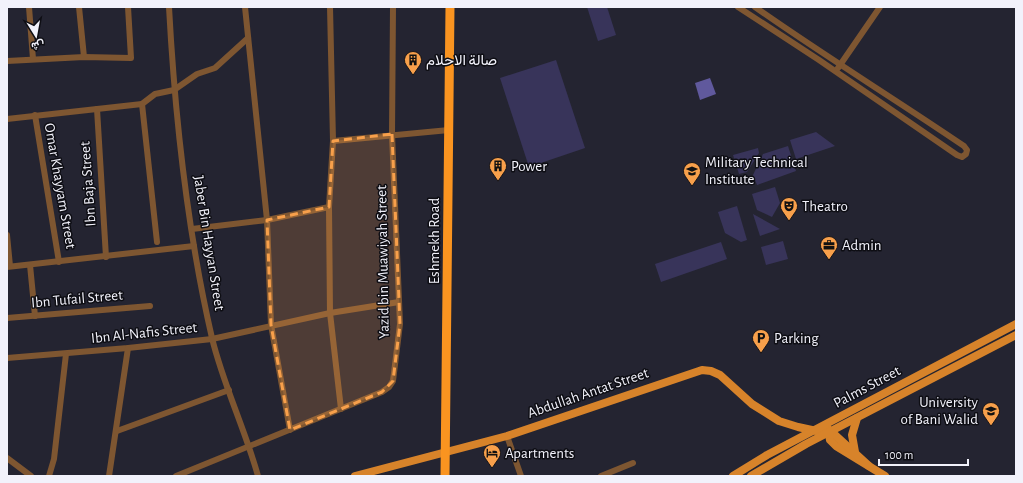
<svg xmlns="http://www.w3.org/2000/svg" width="1023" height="483" font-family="'Alegreya Sans',Vazirmatn,sans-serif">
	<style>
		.green { fill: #38345a }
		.water { fill: #60599d }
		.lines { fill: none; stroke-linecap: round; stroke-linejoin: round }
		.minor { stroke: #7e5631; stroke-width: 6 }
		.major { stroke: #d7832a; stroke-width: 8 }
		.highway { stroke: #fa9420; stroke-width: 9 }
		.marked { fill: #f8a04b; fill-opacity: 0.2; stroke: #f8a04b; stroke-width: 3; stroke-dasharray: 8 5; stroke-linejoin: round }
		.labels { text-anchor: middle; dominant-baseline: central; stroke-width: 3; stroke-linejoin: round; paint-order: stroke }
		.poi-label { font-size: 15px; fill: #f2f2fb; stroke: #0e0e14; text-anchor: start }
		.street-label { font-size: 15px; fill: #f2f2fb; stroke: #0e0e14 }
	</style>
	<rect width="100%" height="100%" fill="#242431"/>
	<g class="green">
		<polygon points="587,7 607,7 616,35 598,41"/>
		<polygon points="556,60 585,148 529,167 500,78"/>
		<polygon points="816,132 835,146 796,159 790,140"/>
		<polygon points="788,146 796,171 757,185 753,175 763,154"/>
		<polygon points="758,148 759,153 747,172 739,174 733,155"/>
		<polygon points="775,187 780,203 772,217 757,210 752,194"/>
		<polygon points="737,206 747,240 741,242 725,233 718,212"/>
		<polygon points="753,214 780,229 760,236"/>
		<polygon points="783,241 788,259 766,265 761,247"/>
		<polygon points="721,242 727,259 661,282 655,264"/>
	</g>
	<polygon class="water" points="710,78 716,94 700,100 695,83"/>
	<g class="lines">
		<g class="minor">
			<polyline points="29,7 33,59"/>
			<polyline points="79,7 84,57"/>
			<path d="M169,7C175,118 187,230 212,338C223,384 245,429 258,476"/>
			<polyline points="245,7 267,220 271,325 290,430"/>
			<polyline points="330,7 333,141 329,207 330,313 341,409"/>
			<path d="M738,7L819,60L957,155L962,157L966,154L967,150L964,146C895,99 823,55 755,7"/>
			<polyline points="7,61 84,57 131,58 128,7"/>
			<polyline points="838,68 880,7"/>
			<polyline points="142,104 157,242"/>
			<polyline points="97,109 106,257"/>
			<polyline points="35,115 59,262"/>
			<polyline points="7,119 142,104 155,94 174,90 197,74 215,68 248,38"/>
			<polyline points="333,141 449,130"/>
			<polyline points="192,229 267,220 329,207"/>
			<polyline points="7,235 10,266"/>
			<polyline points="30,265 35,316"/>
			<polyline points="7,267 194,246"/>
			<polyline points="7,318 150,306"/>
			<polyline points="7,358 128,348 212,339 330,313 399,302"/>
			<polyline points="117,431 229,390"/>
			<polyline points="507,436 521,476"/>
			<polyline points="7,458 31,476"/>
			<polyline points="49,476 54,459 66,354"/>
			<polyline points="109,476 128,348"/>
			<polyline points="176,476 382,392 389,387 393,381 400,324 392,134 393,7"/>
			<polyline points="601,476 633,463"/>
		</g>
		<g class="major">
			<polyline points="828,429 830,440 836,446 885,476"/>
			<polyline points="855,452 852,435 857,418"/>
			<polyline points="355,476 507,436 702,370 711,371 720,375 752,404 779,421 798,427 835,435 869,466"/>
			<polyline points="733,476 767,455 1016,324"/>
			<polyline points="751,476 806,444 1016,335"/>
		</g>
		<polyline class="highway" points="445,476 450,7"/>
	</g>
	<path class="marked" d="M392,134L400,324L393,381L382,392L290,430L271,325L267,220L329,207L333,141Z"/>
	<defs>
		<symbol id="building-pin" viewBox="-11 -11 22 30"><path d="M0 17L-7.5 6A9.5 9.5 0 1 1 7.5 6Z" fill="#f8a04b" stroke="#0e0e14"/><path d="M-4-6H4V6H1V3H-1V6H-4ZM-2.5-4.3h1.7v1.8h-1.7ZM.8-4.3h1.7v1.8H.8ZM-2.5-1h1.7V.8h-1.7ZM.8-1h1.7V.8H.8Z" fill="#111"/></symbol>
		<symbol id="university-pin" viewBox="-11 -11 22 30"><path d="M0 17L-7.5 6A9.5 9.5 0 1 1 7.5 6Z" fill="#f8a04b" stroke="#0e0e14"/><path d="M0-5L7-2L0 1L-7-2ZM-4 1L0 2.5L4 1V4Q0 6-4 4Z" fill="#111"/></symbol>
		<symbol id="theatre-pin" viewBox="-11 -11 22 30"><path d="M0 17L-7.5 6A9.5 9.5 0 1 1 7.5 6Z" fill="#f8a04b" stroke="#0e0e14"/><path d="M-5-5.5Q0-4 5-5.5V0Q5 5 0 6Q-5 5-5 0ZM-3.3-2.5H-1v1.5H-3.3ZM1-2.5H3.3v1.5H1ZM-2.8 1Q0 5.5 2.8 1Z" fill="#111"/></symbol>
		<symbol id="office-pin" viewBox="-11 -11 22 30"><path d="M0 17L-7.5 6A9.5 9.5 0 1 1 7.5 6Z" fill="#f8a04b" stroke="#0e0e14"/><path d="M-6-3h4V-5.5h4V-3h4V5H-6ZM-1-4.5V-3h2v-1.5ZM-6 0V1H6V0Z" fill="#111"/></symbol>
		<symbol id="parking-pin" viewBox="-11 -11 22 30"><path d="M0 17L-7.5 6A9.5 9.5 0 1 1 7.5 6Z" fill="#f8a04b" stroke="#0e0e14"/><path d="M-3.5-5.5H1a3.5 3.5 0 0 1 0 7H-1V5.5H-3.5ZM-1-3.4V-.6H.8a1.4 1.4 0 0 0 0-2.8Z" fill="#111"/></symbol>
		<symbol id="hotel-pin" viewBox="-11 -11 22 30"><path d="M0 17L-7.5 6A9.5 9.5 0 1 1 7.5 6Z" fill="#f8a04b" stroke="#0e0e14"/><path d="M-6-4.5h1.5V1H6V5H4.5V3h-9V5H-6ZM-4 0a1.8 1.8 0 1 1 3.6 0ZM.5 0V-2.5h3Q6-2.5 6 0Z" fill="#111"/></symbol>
	</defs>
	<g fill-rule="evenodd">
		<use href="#building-pin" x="403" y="50" width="20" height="27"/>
		<use href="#building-pin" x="488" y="156" width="20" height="27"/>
		<use href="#university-pin" x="682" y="161" width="20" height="27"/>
		<use href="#theatre-pin" x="779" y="196" width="20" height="27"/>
		<use href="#office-pin" x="819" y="235" width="20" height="27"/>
		<use href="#parking-pin" x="751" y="328" width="20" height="27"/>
		<use href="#university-pin" x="981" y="401" width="20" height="27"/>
		<use href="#hotel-pin" x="482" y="443" width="20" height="27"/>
	</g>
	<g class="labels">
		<g class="poi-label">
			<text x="426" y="60">صالة الاحلام</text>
			<text x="705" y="162">Military Technical<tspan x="705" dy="17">Institute</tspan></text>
			<text x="511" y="166">Power</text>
			<text x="802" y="206">Theatro</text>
			<text x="842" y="245">Admin</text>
			<text x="774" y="338">Parking</text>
			<text x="978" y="402" text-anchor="end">University<tspan x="978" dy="17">of Bani Walid</tspan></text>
			<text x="505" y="453">Apartments</text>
		</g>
		<g class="street-label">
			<text transform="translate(88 184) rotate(-94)">Ibn Baja Street</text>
			<text transform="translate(60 186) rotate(80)">Omar Khayyam Street</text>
			<text transform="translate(434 241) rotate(-90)">Eshmekh Road</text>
			<text transform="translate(209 243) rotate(81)">Jaber Bin Hayyan Street</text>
			<text transform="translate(383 262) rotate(-91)">Yazid bin Muawiyah Street</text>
			<text transform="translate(77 299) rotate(-5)">Ibn Tufail Street</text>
			<text transform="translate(144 333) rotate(-6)">Ibn Al-Nafis Street</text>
			<text transform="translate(867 387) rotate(-28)">Palms Street</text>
			<text transform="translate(588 393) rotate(-19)">Abdullah Antat Street</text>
		</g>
	</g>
	<rect width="1023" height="483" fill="none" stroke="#f2f2fb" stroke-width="16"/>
	<g transform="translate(36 36) rotate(169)" stroke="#0e0e14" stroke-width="3" paint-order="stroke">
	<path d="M0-3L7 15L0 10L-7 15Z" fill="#f2f2fb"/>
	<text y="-6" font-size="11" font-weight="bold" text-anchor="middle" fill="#f2f2fb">ش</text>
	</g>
	<path d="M879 459v6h89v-6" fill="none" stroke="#f2f2fb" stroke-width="2"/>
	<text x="885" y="459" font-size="12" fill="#f2f2fb" stroke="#0e0e14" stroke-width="3" paint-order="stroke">100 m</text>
</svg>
